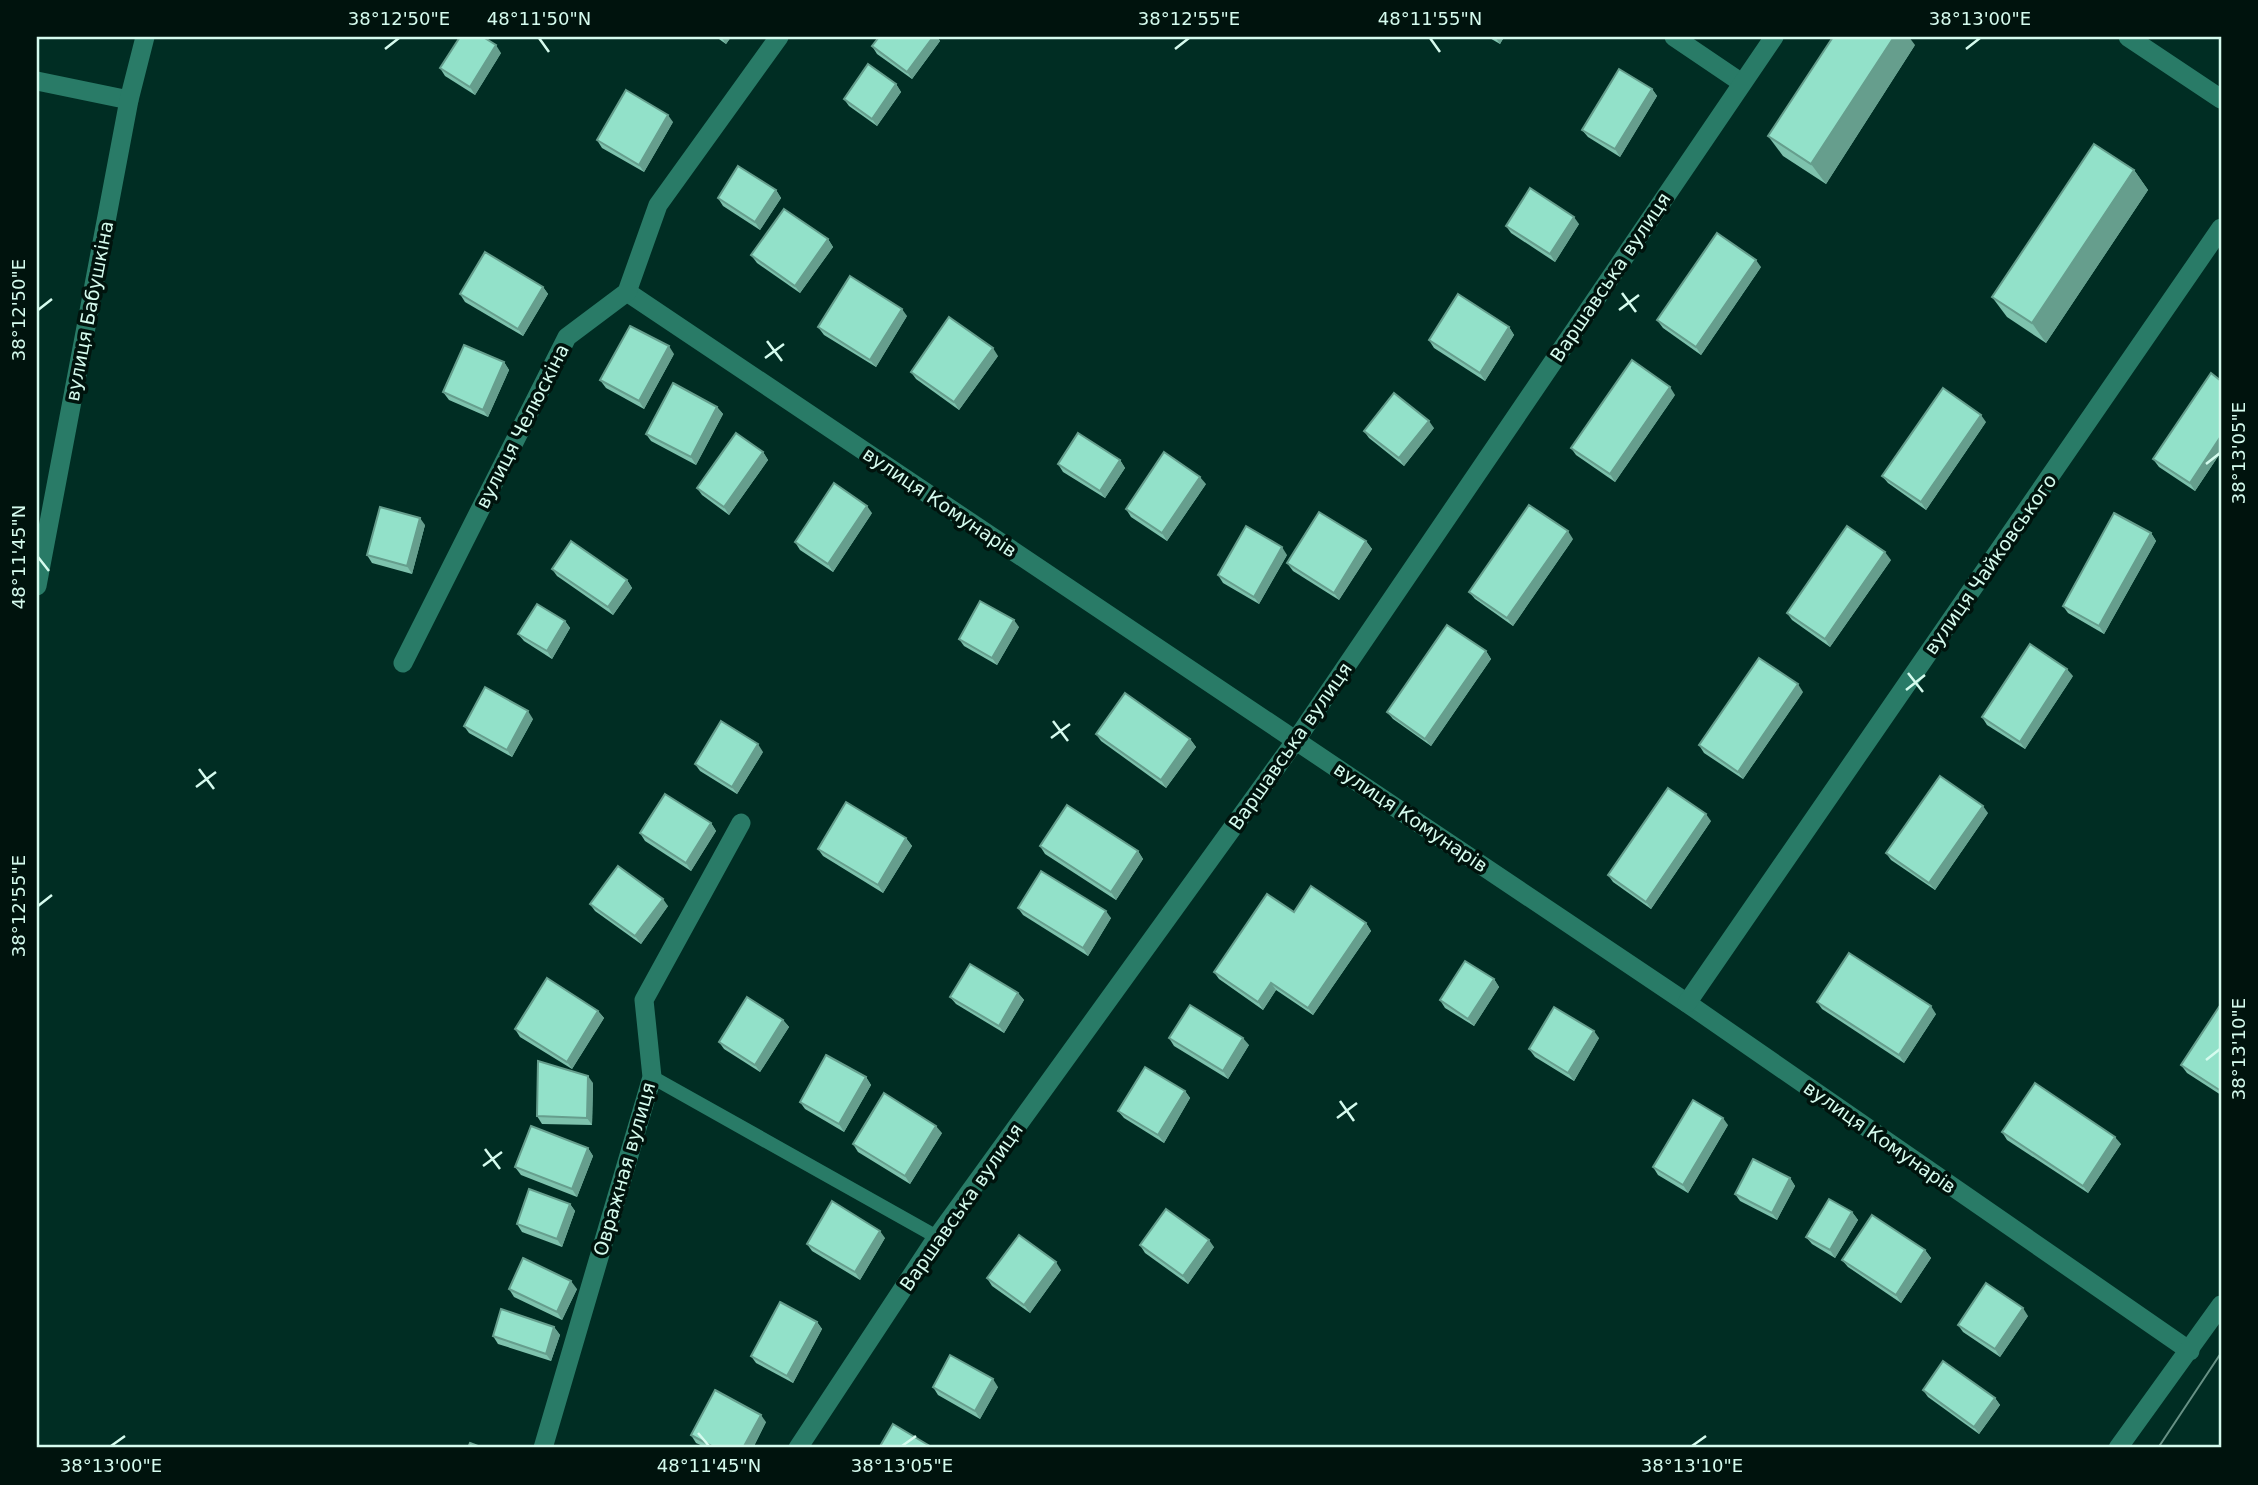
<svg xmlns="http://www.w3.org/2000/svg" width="2258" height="1485" font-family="'DejaVu Sans',sans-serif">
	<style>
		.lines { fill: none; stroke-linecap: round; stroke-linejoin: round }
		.service { stroke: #297b67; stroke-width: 14 }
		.minor { stroke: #297b67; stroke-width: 19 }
		.tertiary { stroke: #297b67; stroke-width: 19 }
		.tram { stroke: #679185; stroke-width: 2 }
		.wall { fill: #7ec2ad }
		.shaded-wall { fill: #669e8d }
		.building { fill: #92e1c9; stroke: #669e8d; stroke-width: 2 }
		.ticks { fill: none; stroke: #d5fbee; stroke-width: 2.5 }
		.labels { text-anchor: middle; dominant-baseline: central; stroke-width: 7; stroke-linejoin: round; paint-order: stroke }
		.street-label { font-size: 19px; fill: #d5fbee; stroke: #00130d }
		.neatline { fill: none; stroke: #d5fbee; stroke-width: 2.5 }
		.ticks-label { font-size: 18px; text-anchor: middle; fill: #d5fbee }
	</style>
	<rect width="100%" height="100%" fill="#002d23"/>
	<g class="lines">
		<polyline class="service" points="652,1077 937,1237"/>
		<g class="minor">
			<polyline points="1674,37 1742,83"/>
			<polyline points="2128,37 2221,99"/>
			<polyline points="37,81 129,100"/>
			<polyline points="627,292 1687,1003 2190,1351"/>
			<polyline points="37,586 129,100 145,37"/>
			<polyline points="403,663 567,337 627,292 658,205 779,37"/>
			<polyline points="1687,1003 2221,228"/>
			<polyline points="543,1448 652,1077 644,1000 741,823"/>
			<polyline points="798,1448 937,1237 1296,740 1774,37"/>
		</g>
		<polyline class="tertiary" points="2118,1448 2221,1305"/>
		<polyline class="tram" points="2158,1448 2221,1353"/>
	</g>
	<g class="wall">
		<polygon points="716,37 731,37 726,44"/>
		<polygon points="879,37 937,37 940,41 912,79 877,54 872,46"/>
		<polygon points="1488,37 1504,37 1500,44"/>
		<polygon points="1915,45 1826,184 1783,156 1768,136"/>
		<polygon points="501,53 475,95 445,76 440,68"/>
		<polygon points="896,84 901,92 877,126 849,106 844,99"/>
		<polygon points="1652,89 1657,96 1620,157 1588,137 1582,130"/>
		<polygon points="673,122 644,172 602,148 597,140"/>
		<polygon points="2134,170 2148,190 2046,343 2007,317 1992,297"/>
		<polygon points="776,190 781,198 760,230 723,206 718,198"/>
		<polygon points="1579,224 1555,262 1511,233 1506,226"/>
		<polygon points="828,239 833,247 800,293 757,263 751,255"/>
		<polygon points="1761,267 1701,355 1663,328 1657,320"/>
		<polygon points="543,287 548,294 523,336 465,302 460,294"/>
		<polygon points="907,316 876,367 824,335 818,327"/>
		<polygon points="1509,327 1514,335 1485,381 1434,348 1429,340"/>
		<polygon points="674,354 644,409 606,388 600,380"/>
		<polygon points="998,356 959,410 916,379 911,372"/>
		<polygon points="504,362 509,370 488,417 449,400 443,392"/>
		<polygon points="2221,381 2221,452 2195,491 2159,467 2153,459"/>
		<polygon points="1675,395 1615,482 1576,455 1571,448"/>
		<polygon points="717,407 723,414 696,465 651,441 646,434"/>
		<polygon points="1986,422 1926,510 1888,483 1882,476"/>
		<polygon points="1434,428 1404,466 1369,438 1364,431"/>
		<polygon points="763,452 768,460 729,515 702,495 697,488"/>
		<polygon points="1120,460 1125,468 1105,498 1063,472 1058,464"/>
		<polygon points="1206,484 1167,541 1131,517 1126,509"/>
		<polygon points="872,513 833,572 800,550 795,542"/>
		<polygon points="425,525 412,574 372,563 367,555"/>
		<polygon points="2151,533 2156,541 2104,634 2068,613 2063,606"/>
		<polygon points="1573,539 1513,626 1475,599 1469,592"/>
		<polygon points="1366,541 1372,549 1339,600 1293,571 1287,563"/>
		<polygon points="1287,555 1259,604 1223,583 1218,575"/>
		<polygon points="1891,560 1830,647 1792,620 1787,613"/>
		<polygon points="552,569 627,580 632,588 613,615 557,576"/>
		<polygon points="565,621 570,628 552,659 524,641 518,634"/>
		<polygon points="1019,627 997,665 964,646 959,639"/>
		<polygon points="1486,651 1491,659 1431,746 1393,719 1387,712"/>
		<polygon points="2073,676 2025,749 1987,725 1982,717"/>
		<polygon points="1803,692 1743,779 1704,753 1699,745"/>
		<polygon points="533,719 512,757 469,733 464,726"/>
		<polygon points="1096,734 1190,739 1196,747 1166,788 1101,741"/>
		<polygon points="763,752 737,794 700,771 695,764"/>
		<polygon points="1988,813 1935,890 1891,860 1886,853"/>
		<polygon points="1711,821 1651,909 1613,882 1608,875"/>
		<polygon points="711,823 716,831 691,871 645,841 640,833"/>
		<polygon points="906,838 912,846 883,893 823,856 818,849"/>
		<polygon points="1040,846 1138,851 1143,859 1116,900 1045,854"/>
		<polygon points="590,904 668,906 641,944 595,911"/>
		<polygon points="1018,908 1111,918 1088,956 1023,915"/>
		<polygon points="1294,912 1366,923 1371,931 1313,1015 1276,990 1263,1010 1219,979 1214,972"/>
		<polygon points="1494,979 1499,987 1474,1026 1445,1008 1440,1000"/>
		<polygon points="1018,993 1024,1000 1004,1033 956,1004 950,997"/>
		<polygon points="1817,1002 1936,1014 1904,1063 1822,1009"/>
		<polygon points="2221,1004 2221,1095 2187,1073 2181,1065"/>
		<polygon points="598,1011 604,1018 572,1069 520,1037 515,1029"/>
		<polygon points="783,1020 789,1027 760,1072 724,1049 719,1042"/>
		<polygon points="1169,1038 1249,1045 1228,1079 1174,1046"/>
		<polygon points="1599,1038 1574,1081 1535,1057 1529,1049"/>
		<polygon points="866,1077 871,1085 844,1132 805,1109 800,1102"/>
		<polygon points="593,1083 592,1125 542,1124 537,1116"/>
		<polygon points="1185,1091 1190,1098 1164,1143 1124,1118 1118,1111"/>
		<polygon points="1728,1125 1688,1193 1658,1175 1653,1167"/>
		<polygon points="2002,1132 2121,1144 2088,1193 2007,1140"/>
		<polygon points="942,1133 910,1184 858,1152 853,1144"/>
		<polygon points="588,1148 593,1156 577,1197 521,1175 515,1167"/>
		<polygon points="1790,1178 1795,1186 1777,1220 1740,1201 1735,1194"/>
		<polygon points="570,1204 575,1211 562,1247 522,1232 517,1224"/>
		<polygon points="1852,1212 1858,1220 1835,1258 1812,1244 1806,1237"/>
		<polygon points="885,1238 860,1280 812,1251 807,1244"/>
		<polygon points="1140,1245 1214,1247 1188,1284 1145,1253"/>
		<polygon points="1925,1250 1931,1258 1901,1303 1848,1267 1842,1260"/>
		<polygon points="1061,1270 1030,1313 992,1286 987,1278"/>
		<polygon points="509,1289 577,1289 562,1320 514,1297"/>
		<polygon points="2028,1316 2000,1357 1963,1332 1958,1325"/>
		<polygon points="817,1322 822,1329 793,1383 756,1363 751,1356"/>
		<polygon points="554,1327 560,1335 551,1361 498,1344 493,1336"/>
		<polygon points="933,1387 998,1387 980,1419 938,1395"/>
		<polygon points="1923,1390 1995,1398 2000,1405 1979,1434 1928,1397"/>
		<polygon points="766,1422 753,1448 707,1448 696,1443 691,1435"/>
	</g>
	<g class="shaded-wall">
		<polygon points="721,37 731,37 726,44"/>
		<polygon points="933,37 937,37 940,41 912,79 907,72"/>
		<polygon points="1495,37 1504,37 1500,44"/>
		<polygon points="1894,37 1909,37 1915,45 1826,184 1811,164"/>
		<polygon points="496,45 501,53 475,95 470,87"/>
		<polygon points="896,84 901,92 877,126 872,119"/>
		<polygon points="1652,89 1657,96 1620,157 1615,149"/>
		<polygon points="668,115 673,122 644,172 639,165"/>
		<polygon points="2134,170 2148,190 2046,343 2032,323"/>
		<polygon points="776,190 781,198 760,230 755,222"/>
		<polygon points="1574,217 1579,224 1555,262 1550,254"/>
		<polygon points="828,239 833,247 800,293 795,286"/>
		<polygon points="1756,260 1761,267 1701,355 1696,347"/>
		<polygon points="543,287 548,294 523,336 518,329"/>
		<polygon points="902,309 907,316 876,367 870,360"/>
		<polygon points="1509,327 1514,335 1485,381 1480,373"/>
		<polygon points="669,346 674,354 644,409 639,401"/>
		<polygon points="993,348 998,356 959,410 954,402"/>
		<polygon points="504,362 509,370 488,417 483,410"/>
		<polygon points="1670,387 1675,395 1615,482 1610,474"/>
		<polygon points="717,407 723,414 696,465 691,457"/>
		<polygon points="1981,415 1986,422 1926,510 1921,502"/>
		<polygon points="1429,421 1434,428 1404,466 1399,458"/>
		<polygon points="2221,436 2221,452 2195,491 2190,483"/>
		<polygon points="763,452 768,460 729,515 724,507"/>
		<polygon points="1120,460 1125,468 1105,498 1100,491"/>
		<polygon points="1200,477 1206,484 1167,541 1162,533"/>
		<polygon points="867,506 872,513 833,572 828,564"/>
		<polygon points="420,518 425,525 412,574 407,566"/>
		<polygon points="1568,531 1573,539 1513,626 1507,618"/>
		<polygon points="2151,533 2156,541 2104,634 2099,626"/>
		<polygon points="1366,541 1372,549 1339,600 1334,593"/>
		<polygon points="1282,547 1287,555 1259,604 1254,597"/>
		<polygon points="1885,552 1891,560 1830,647 1825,639"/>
		<polygon points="627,580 632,588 613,615 608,607"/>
		<polygon points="1014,620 1019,627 997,665 992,658"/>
		<polygon points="565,621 570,628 552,659 547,651"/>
		<polygon points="1486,651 1491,659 1431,746 1425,739"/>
		<polygon points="2067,669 2073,676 2025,749 2020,742"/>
		<polygon points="1798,684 1803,692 1743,779 1738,772"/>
		<polygon points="528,711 533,719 512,757 507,750"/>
		<polygon points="1190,739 1196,747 1166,788 1161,780"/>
		<polygon points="758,744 763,752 737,794 732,787"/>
		<polygon points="1983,806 1988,813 1935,890 1929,883"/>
		<polygon points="1706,814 1711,821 1651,909 1646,902"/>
		<polygon points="711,823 716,831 691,871 686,863"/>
		<polygon points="906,838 912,846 883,893 878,885"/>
		<polygon points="1138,851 1143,859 1116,900 1111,892"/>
		<polygon points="663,899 668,906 641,944 635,936"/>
		<polygon points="1106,911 1111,918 1088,956 1083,948"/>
		<polygon points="1366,923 1371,931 1313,1015 1308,1008"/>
		<polygon points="1494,979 1499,987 1474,1026 1468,1019"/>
		<polygon points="1271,983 1276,990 1263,1010 1258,1002"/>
		<polygon points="1018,993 1024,1000 1004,1033 999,1026"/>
		<polygon points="1931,1006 1936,1014 1904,1063 1899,1055"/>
		<polygon points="598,1011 604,1018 572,1069 567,1062"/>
		<polygon points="783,1020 789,1027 760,1072 755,1065"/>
		<polygon points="1594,1031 1599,1038 1574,1081 1568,1073"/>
		<polygon points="1243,1038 1249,1045 1228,1079 1223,1071"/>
		<polygon points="588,1076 593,1083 592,1125 587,1118"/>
		<polygon points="866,1077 871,1085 844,1132 839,1124"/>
		<polygon points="1185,1091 1190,1098 1164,1143 1158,1135"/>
		<polygon points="1723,1118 1728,1125 1688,1193 1683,1185"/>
		<polygon points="936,1126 942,1133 910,1184 905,1176"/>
		<polygon points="2115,1137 2121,1144 2088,1193 2083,1186"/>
		<polygon points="588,1148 593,1156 577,1197 572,1189"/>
		<polygon points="1790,1178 1795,1186 1777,1220 1772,1213"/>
		<polygon points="570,1204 575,1211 562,1247 557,1239"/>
		<polygon points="1852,1212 1858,1220 1835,1258 1830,1250"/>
		<polygon points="880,1231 885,1238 860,1280 855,1272"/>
		<polygon points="1209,1240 1214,1247 1188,1284 1183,1276"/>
		<polygon points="1925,1250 1931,1258 1901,1303 1896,1295"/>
		<polygon points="1056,1262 1061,1270 1030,1313 1024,1305"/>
		<polygon points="571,1281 577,1289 562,1320 557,1312"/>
		<polygon points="2023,1308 2028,1316 2000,1357 1995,1349"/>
		<polygon points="817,1322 822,1329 793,1383 787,1376"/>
		<polygon points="554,1327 560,1335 551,1361 546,1354"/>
		<polygon points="993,1379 998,1387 980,1419 975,1411"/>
		<polygon points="1995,1398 2000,1405 1979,1434 1974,1427"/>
		<polygon points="761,1415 766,1422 753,1448 743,1448"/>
	</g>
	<g class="building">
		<polygon points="460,37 483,37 496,45 470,87 440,68"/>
		<polygon points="879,37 933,37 907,72 872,46"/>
		<polygon points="1833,37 1894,37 1811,164 1768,136"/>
		<polygon points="868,64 896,84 872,119 844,99"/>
		<polygon points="1619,69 1652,89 1615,149 1582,130"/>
		<polygon points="626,90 668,115 639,165 597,140"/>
		<polygon points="2094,144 2134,170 2032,323 1992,297"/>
		<polygon points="738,166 776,190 755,222 718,198"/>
		<polygon points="1530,188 1574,217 1550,254 1506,226"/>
		<polygon points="784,209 828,239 795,286 751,255"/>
		<polygon points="1717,233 1756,260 1696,347 1657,320"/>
		<polygon points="485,252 543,287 518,329 460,294"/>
		<polygon points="850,276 902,309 870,360 818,327"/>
		<polygon points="1458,294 1509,327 1480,373 1429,340"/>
		<polygon points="949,317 993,348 954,402 911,372"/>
		<polygon points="630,326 669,346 639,401 600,380"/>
		<polygon points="464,345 504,362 483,410 443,392"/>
		<polygon points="1632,360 1670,387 1610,474 1571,448"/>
		<polygon points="2211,373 2221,381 2221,436 2190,483 2153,459"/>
		<polygon points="673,383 717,407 691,457 646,434"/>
		<polygon points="1943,388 1981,415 1921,502 1882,476"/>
		<polygon points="1394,393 1429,421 1399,458 1364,431"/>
		<polygon points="736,433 763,452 724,507 697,488"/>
		<polygon points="1078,433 1120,460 1100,491 1058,464"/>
		<polygon points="1164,452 1200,477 1162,533 1126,509"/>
		<polygon points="834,483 867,506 828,564 795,542"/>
		<polygon points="1529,505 1568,531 1507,618 1469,592"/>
		<polygon points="380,507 420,518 407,566 367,555"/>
		<polygon points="1319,512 1366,541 1334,593 1287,563"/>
		<polygon points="2114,513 2151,533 2099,626 2063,606"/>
		<polygon points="1246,526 1282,547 1254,597 1218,575"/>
		<polygon points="1847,526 1885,552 1825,639 1787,613"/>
		<polygon points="571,541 627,580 608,607 552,569"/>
		<polygon points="980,601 1014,620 992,658 959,639"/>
		<polygon points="537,604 565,621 547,651 518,634"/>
		<polygon points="1447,625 1486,651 1425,739 1387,712"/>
		<polygon points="2030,644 2067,669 2020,742 1982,717"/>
		<polygon points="1759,658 1798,684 1738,772 1699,745"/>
		<polygon points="485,687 528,711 507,750 464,726"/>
		<polygon points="1125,693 1190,739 1161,780 1096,734"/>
		<polygon points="721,721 758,744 732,787 695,764"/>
		<polygon points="1940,776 1983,806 1929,883 1886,853"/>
		<polygon points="1668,788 1706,814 1646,902 1608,875"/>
		<polygon points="665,794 711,823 686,863 640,833"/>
		<polygon points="846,802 906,838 878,885 818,849"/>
		<polygon points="1067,805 1138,851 1111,892 1040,846"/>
		<polygon points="618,866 663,899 635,936 590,904"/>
		<polygon points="1041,871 1106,911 1083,948 1018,908"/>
		<polygon points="1311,886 1366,923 1308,1008 1271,983 1258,1002 1214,972 1267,894 1294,912"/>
		<polygon points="1849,953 1931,1006 1899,1055 1817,1002"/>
		<polygon points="1465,961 1494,979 1468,1019 1440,1000"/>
		<polygon points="970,964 1018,993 999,1026 950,997"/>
		<polygon points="547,978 598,1011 567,1062 515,1029"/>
		<polygon points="747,997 783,1020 755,1065 719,1042"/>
		<polygon points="2221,1004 2221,1091 2181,1065"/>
		<polygon points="1190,1005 1243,1038 1223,1071 1169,1038"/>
		<polygon points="1554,1007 1594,1031 1568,1073 1529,1049"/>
		<polygon points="826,1055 866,1077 839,1124 800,1102"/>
		<polygon points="538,1061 588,1076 587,1118 537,1116"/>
		<polygon points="1145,1067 1185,1091 1158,1135 1118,1111"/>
		<polygon points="2035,1083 2115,1137 2083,1186 2002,1132"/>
		<polygon points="884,1093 936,1126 905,1176 853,1144"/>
		<polygon points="1693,1100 1723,1118 1683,1185 1653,1167"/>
		<polygon points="531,1126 588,1148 572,1189 515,1167"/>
		<polygon points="1753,1159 1790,1178 1772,1213 1735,1194"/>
		<polygon points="529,1189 570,1204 557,1239 517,1224"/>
		<polygon points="1829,1199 1852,1212 1830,1250 1806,1237"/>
		<polygon points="832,1201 880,1231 855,1272 807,1244"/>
		<polygon points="1166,1209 1209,1240 1183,1276 1140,1245"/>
		<polygon points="1872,1215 1925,1250 1896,1295 1842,1260"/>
		<polygon points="1019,1235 1056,1262 1024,1305 987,1278"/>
		<polygon points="523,1258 571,1281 557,1312 509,1289"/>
		<polygon points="1986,1283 2023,1308 1995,1349 1958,1325"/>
		<polygon points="780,1302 817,1322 787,1376 751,1356"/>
		<polygon points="501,1309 554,1327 546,1354 493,1336"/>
		<polygon points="950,1355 993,1379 975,1411 933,1387"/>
		<polygon points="1943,1361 1995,1398 1974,1427 1923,1390"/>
		<polygon points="715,1390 761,1415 743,1448 715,1448 691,1435"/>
		<polygon points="893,1424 933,1448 879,1448"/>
		<polygon points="470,1443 483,1448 468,1448"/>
	</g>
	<path class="ticks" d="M539,38L549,52M1430,38L1440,52M385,49L399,38M1175,49L1189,38M1966,49L1980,38M1622,293L1636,312M38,310L52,299M1619,310L1639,295M767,341L782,361M765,358L784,344M2206,464L2220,453M38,557L49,571M1908,673L1923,692M1906,690L1925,675M1053,721L1068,741M1051,738L1070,724M199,769L214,789M196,787L216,772M38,906L52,895M2206,1060L2220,1049M1340,1101L1354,1121M1337,1118L1357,1103M485,1149L500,1169M483,1166L502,1152M698,1433L709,1446M111,1446L125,1436M902,1446L916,1436M1692,1446L1706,1436"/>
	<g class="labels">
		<g class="street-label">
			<text transform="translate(1610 277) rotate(-56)">Варшавська вулиця</text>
			<text transform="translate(89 311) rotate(-79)">вулиця Бабушкіна</text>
			<text transform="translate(522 426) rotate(-63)">вулиця Челюскіна</text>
			<text transform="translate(940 502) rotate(34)">вулиця Комунарів</text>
			<text transform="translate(1990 564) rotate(-55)">вулиця Чайковського</text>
			<text transform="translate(1290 746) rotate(-55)">Варшавська вулиця</text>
			<text transform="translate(1411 817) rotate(34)">вулиця Комунарів</text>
			<text transform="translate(1880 1137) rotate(35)">вулиця Комунарів</text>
			<text transform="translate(624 1169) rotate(-74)">Овражная вулиця</text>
			<text transform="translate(961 1207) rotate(-55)">Варшавська вулиця</text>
		</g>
	</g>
	<rect width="2258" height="1485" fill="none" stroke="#00130d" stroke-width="77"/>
	<rect x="38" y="38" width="2182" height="1408" class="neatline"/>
	<g class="ticks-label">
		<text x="399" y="25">38°12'50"E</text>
		<text x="539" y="25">48°11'50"N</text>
		<text x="1189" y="25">38°12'55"E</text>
		<text x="1430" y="25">48°11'55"N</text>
		<text x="1980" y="25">38°13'00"E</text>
		<text transform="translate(19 310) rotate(-90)" y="6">38°12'50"E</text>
		<text transform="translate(2239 453) rotate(-90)" y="6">38°13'05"E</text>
		<text transform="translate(19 557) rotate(-90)" y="6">48°11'45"N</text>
		<text transform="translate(19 906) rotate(-90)" y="6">38°12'55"E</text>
		<text transform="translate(2239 1049) rotate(-90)" y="6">38°13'10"E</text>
		<text x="111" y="1472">38°13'00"E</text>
		<text x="709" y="1472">48°11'45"N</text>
		<text x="902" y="1472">38°13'05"E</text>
		<text x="1692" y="1472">38°13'10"E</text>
	</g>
</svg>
